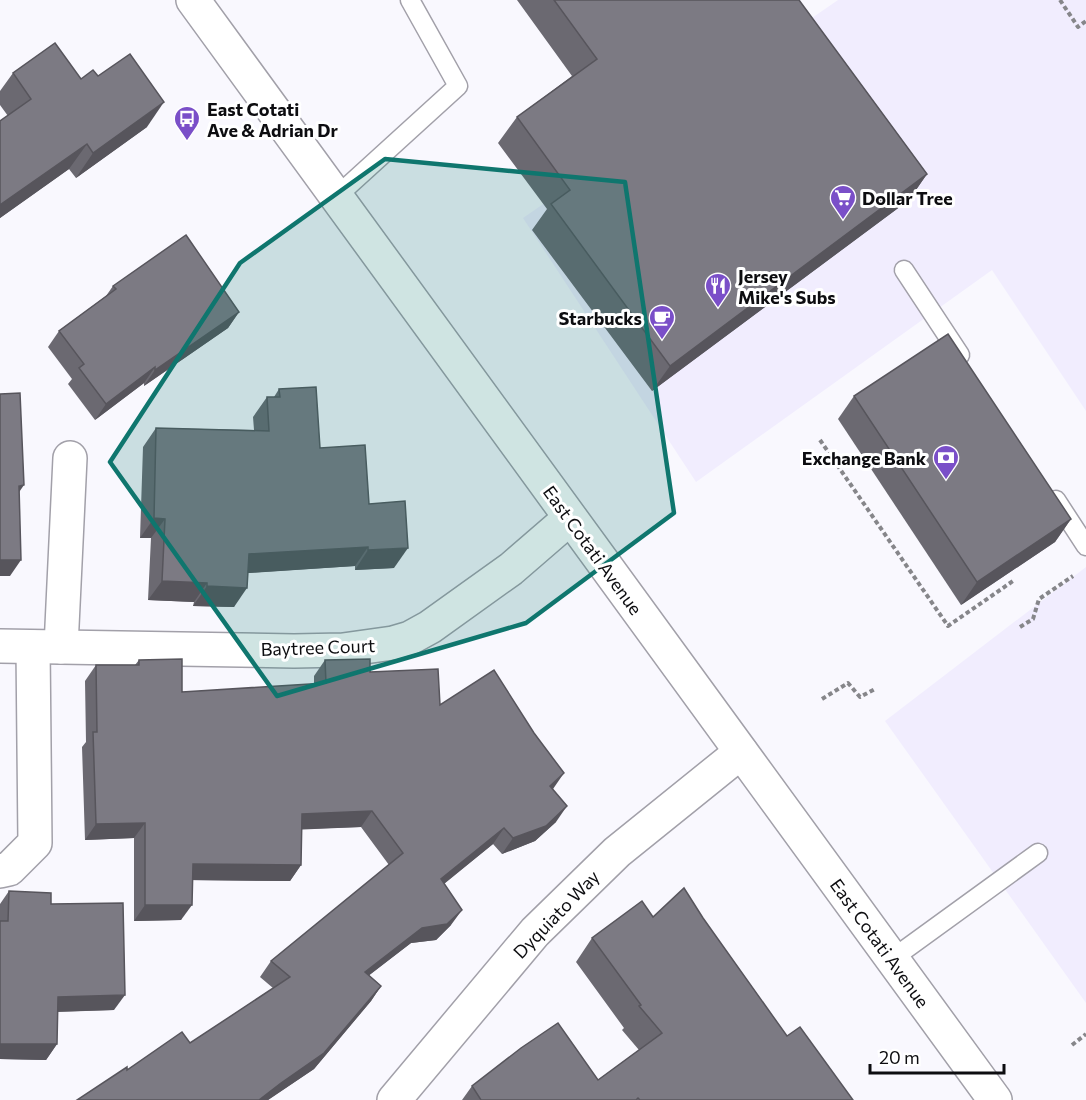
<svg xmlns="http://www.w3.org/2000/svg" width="1086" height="1100" font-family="Commissioner,sans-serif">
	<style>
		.built { fill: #f1edfe }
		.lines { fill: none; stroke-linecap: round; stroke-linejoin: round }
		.lane-casing { stroke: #a2a0a9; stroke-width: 21 }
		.street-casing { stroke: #a2a0a9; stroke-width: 36 }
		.secondary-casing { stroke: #a2a0a9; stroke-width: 36 }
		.path { stroke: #86868a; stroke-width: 4; stroke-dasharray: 4.5 3; stroke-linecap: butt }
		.lane { stroke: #fff; stroke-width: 18 }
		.street { stroke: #fff; stroke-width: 33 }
		.secondary { stroke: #fff; stroke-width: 33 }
		.wall { fill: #6b6971 }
		.shaded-wall { fill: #57555c }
		.building { fill: #7c7a83; stroke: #57555c; stroke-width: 1.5 }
		.marked { fill: #0f766e; fill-opacity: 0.2; stroke: #0f766e; stroke-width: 4.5; stroke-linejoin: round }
		.labels { text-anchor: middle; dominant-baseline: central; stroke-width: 6; stroke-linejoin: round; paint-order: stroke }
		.poi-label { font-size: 18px; font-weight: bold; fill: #0d0d10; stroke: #fff; text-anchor: start }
		.street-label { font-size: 18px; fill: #0d0d10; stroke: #fff }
	</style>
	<rect width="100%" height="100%" fill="#f9f8fe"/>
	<g class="built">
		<polygon points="838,0 1086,0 1086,411 992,270 696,482 523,218"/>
		<polygon points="1086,567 1086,1003 885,721"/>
	</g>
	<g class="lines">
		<defs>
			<g id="lane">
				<polyline points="336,197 458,86 410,0"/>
				<polyline points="904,270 960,355"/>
				<polyline points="1056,500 1086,546"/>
				<polyline points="892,959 1038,853"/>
			</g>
			<g id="street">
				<polyline points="0,646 294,651 343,650 393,643 410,638 430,627 511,569 570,518"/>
				<polyline points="61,647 70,458"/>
				<polyline points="0,871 9,869 35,843 33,647"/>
				<polyline points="394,1100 535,932 617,852 741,752"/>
			</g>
			<polyline id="secondary" points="193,0 995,1100"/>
		</defs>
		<use href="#lane" class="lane-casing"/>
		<use href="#street" class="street-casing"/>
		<use href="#secondary" class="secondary-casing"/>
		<g class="path">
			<polyline points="1060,0 1078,27 1086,21"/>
			<polyline points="820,440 948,626 1013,581"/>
			<polyline points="1020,627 1033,619 1039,599 1073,576"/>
			<polyline points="822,699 848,683 860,697 875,689"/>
			<polyline points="1072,1045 1086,1034"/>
		</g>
		<use href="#lane" class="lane"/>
		<use href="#street" class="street"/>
		<use href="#secondary" class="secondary"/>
	</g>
	<g class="wall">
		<polygon points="517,0 799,0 927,174 909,200 652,391 532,230 547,209 498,143 517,117 572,76"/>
		<polygon points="13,73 81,79 147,127 76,178 69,169 0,218 0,121 8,116 0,105 0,91"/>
		<polygon points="113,286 239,312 228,328 144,386 144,383 95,420 68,384 72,379 48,347 59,331 106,296"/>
		<polygon points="279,389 320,448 369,504 394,568 355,570 355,566 248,573 234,607 193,606 194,602 148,600 151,538 140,538 143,447 156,428 254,430 253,417 267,397 274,397"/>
		<polygon points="854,396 1071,519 1055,542 961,605 838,419"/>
		<polygon points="139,660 182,692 314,684 314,676 325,660 370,672 440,705 553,789 556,822 535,841 502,854 493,844 444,884 451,925 436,940 411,943 369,975 381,986 371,1001 314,1069 268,1100 127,1070 190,1043 273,988 260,977 271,961 389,865 361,827 301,829 301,865 290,881 193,880 181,920 134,921 134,838 85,840 82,747 86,742 85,681 96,665 135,665"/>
		<polygon points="9,891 51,904 114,1010 57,1012 57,1044 46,1060 0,1059 0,904"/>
		<polygon points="653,917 703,918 787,1036 853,1100 462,1100 472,1086 598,1080 639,1050 622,1030 624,1028 576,962 592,938"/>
	</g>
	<g class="shaded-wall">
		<polygon points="164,102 147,127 76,178 93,153"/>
		<polygon points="87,144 69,169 0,218 0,205"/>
		<polygon points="927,174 909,200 652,391 670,366"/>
		<polygon points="239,312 228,328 144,386 155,370"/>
		<polygon points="155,367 144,383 95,420 106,404"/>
		<polygon points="24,485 13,501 19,486"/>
		<polygon points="154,518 165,519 151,538 140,538"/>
		<polygon points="1071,519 1055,542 961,605 977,582"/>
		<polygon points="368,547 355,566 235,574 249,554"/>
		<polygon points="408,548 394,568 355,570 368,550"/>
		<polygon points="0,560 21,560 10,576 0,576"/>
		<polygon points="162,581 207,583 194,602 148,600"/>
		<polygon points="207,586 247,588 234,607 193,606"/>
		<polygon points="564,773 553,789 539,801 550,786"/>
		<polygon points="567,806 556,822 535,841 502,854 513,838"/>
		<polygon points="372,811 361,827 291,830 302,814"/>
		<polygon points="145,823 134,838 85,840 96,824"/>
		<polygon points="504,828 493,844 430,895 441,879"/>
		<polygon points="193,864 301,865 290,881 182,880"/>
		<polygon points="145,905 192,905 181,920 134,921"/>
		<polygon points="462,910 451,925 436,940 411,943 354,987 365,972 422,928"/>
		<polygon points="381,986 371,1001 314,1069 268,1100 259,1100"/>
		<polygon points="125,995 114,1010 47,1012 58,997"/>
		<polygon points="0,1044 57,1044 46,1060 0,1059"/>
	</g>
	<g class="building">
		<polygon points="554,0 799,0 927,174 670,366 551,204 570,190 517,117 597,59"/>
		<polygon points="55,43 81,79 93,70 98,76 130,54 164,102 93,153 87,144 0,205 0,121 31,99 13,73"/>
		<polygon points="186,235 239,312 155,370 155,367 106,404 79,368 84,364 59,331 116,289 113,286"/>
		<polygon points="948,334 1071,519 977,582 854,396"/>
		<polygon points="316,387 320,448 365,445 369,504 405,501 408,548 368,550 368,547 249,554 247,588 207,586 207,583 162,581 165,519 154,518 156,428 269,431 267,397 280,397 279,389"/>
		<polygon points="20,393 24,485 19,486 21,560 0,560 0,394"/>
		<polygon points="182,659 182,692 326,683 325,660 370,659 370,672 438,669 440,705 494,670 534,733 564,773 550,786 567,806 546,826 513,838 504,828 441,879 462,910 447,924 422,928 365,972 381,986 324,1053 281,1083 259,1100 77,1100 127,1067 127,1070 182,1032 190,1043 290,977 271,961 403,853 372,811 302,814 301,865 193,864 192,905 145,905 145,823 96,824 93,732 97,732 96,665 139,665 139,660"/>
		<polygon points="684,888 703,918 787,1036 800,1027 853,1100 640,1100 638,1098 636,1100 481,1100 472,1086 521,1048 558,1023 598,1080 662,1033 639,1006 641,1005 592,938 642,901 653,917"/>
		<polygon points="9,891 51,893 51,904 123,903 125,995 58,997 57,1044 0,1044 0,921 8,921"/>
	</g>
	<path class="marked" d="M385,159L625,182L674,513L526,623L277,696L110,462L240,263Z"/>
	<defs>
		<symbol id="bus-pin" viewBox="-11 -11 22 30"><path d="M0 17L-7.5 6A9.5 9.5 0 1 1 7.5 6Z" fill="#7a4fc8" stroke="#fff"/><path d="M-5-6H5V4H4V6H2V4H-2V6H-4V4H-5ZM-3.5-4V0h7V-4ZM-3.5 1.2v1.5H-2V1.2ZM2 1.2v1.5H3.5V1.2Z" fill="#fff"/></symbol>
		<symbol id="supermarket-pin" viewBox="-11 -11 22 30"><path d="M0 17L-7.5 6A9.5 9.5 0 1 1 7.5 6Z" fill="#7a4fc8" stroke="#fff"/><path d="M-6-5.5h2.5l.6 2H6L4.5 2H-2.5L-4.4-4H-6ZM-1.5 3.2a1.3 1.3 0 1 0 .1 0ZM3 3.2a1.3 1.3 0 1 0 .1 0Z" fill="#fff"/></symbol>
		<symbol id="restaurant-pin" viewBox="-11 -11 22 30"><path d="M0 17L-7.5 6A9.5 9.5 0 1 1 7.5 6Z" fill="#7a4fc8" stroke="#fff"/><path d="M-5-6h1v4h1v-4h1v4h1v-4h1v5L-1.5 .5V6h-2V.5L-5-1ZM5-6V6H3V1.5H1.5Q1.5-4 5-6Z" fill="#fff"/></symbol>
		<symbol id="cafe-pin" viewBox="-11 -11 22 30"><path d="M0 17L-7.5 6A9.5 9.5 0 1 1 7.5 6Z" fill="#7a4fc8" stroke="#fff"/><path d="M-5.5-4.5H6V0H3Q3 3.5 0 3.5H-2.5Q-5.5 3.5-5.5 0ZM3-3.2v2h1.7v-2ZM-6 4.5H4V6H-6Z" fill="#fff"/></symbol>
		<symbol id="bank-pin" viewBox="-11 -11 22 30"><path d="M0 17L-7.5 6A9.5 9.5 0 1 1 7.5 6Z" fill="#7a4fc8" stroke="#fff"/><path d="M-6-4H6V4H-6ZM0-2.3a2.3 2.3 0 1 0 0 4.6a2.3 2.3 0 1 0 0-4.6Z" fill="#fff"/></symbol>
	</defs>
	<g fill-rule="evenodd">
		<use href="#bus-pin" x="172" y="104" width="30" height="40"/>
		<use href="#supermarket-pin" x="828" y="183" width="30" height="40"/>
		<use href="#restaurant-pin" x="703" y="271" width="30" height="40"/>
		<use href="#cafe-pin" x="647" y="303" width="30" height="40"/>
		<use href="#bank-pin" x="931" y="443" width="30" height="40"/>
	</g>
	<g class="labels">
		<g class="poi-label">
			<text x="207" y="109">East Cotati<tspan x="207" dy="21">Ave &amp; Adrian Dr</tspan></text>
			<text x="862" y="198">Dollar Tree</text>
			<text x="738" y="276">Jersey<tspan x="738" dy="21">Mike's Subs</tspan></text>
			<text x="642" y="318" text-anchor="end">Starbucks</text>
			<text x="926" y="458" text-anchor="end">Exchange Bank</text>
		</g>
		<g class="street-label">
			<text transform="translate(593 550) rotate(54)">East Cotati Avenue</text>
			<text transform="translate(318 647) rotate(-2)">Baytree Court</text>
			<text transform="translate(556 914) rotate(-46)">Dyquiato Way</text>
			<text transform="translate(880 943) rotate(54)">East Cotati Avenue</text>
		</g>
	</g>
	<path d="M870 1064v9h134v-9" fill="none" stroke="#0d0d10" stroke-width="3"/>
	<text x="879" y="1064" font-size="18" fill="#0d0d10" stroke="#ffffff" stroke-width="4.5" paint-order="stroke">20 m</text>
</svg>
